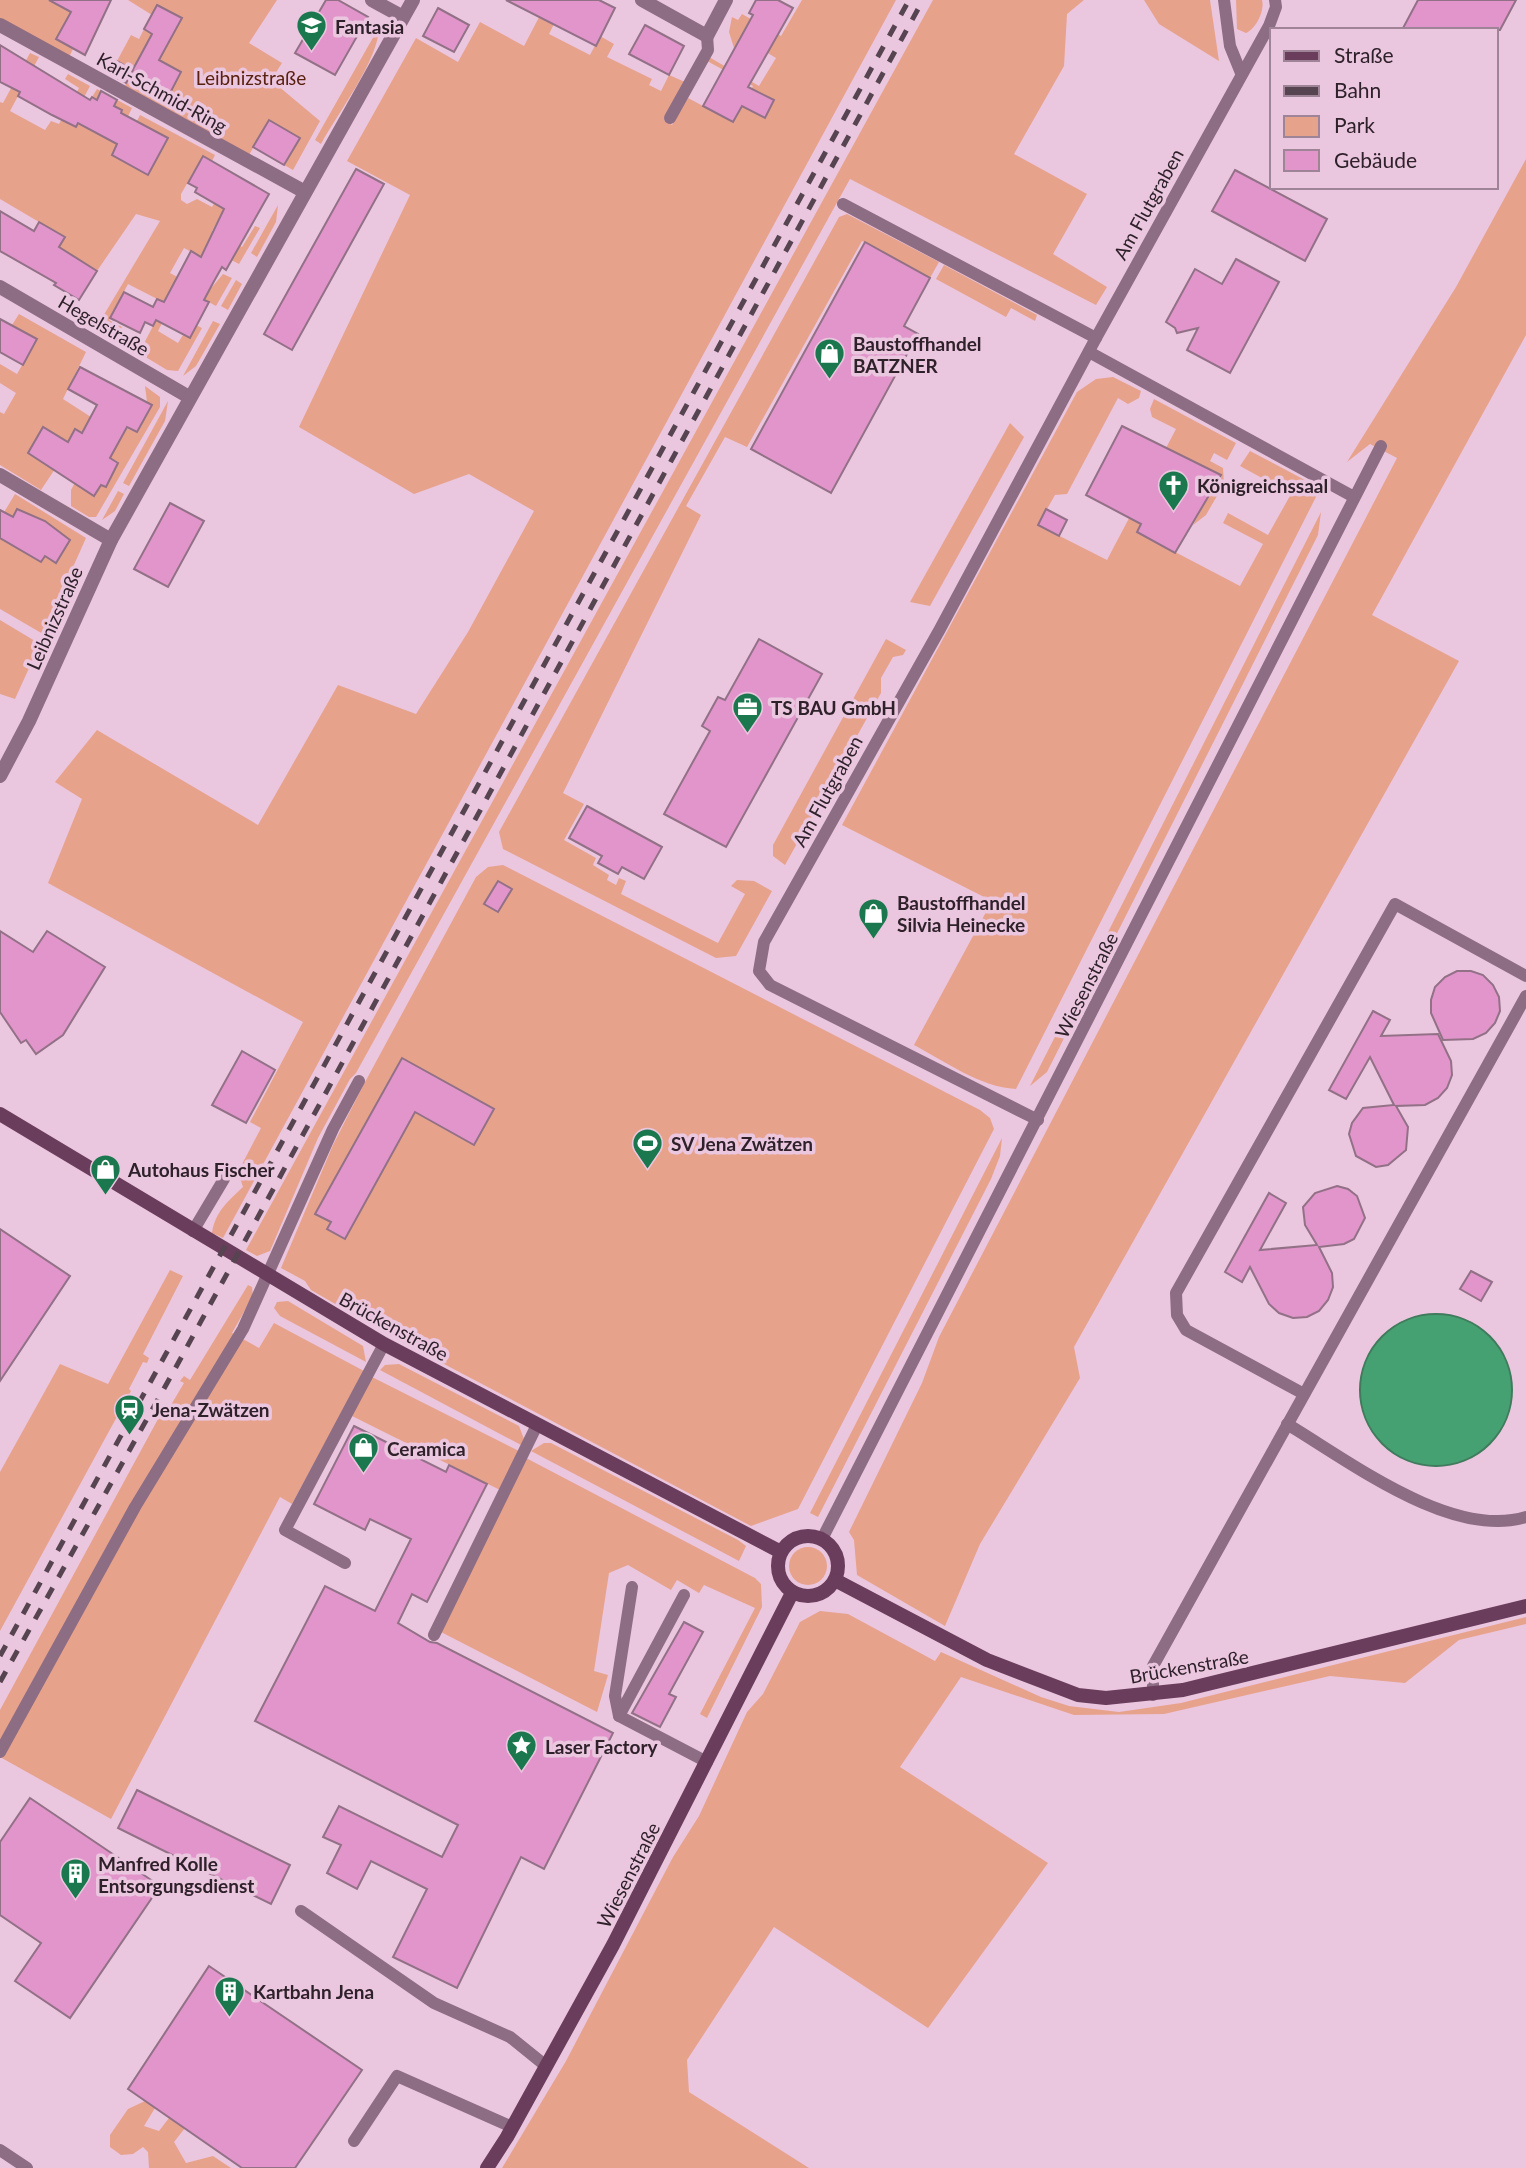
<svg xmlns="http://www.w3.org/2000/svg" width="1526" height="2168" font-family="Lato,sans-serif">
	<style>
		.green { fill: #e7a28c }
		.water { fill: #46a172; stroke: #3f7b5c; stroke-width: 2 }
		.building { fill: #e195cb; stroke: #927187; stroke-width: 2 }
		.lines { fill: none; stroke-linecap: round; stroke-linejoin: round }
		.lane { stroke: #8d6d83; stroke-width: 12 }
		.street { stroke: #8d6d83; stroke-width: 14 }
		.secondary { stroke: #6a3d5d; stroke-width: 14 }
		.rail { stroke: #564450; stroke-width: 5; stroke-dasharray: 12 12; stroke-linecap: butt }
		.labels { text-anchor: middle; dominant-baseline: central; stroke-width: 7; stroke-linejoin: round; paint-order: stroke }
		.poi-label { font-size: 19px; font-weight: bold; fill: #2e212a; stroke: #ebc6df; text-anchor: start }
		.park-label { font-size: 19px; fill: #58210f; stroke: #ebc6df }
		.street-label { font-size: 19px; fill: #2e212a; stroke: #ebc6df }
	</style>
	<rect width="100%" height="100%" fill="#ebc6df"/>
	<g class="green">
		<polygon points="0,0 63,0 71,12 56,39 73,49 69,57 0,20"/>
		<polygon points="128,0 277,0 249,43 282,63 271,80 320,121 293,170 284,165 299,139 269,121 249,155 125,86 129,78 167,99 181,73 133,70 117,61 131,35 139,39 144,29 169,42 157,5 152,15"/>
		<path d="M548,0L565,2L549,34L590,55L600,36L614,44L607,57L652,79L649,85L661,91L669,75L685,82L664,120L672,125L688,98L733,122L753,86L707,61L709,57L759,86L776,58L741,37L734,48L729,32L732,17L738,20L742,14L781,36L802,0H896L223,1238L212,1233C215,1212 228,1201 243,1187L238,1172L261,1128L250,1122L303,1022L48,883L82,799L55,782L97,730L258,825L338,685L416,714L468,632L534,511L469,474L414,494L299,427L410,195L347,161L416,38L458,62L480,22L524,46Z"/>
		<polygon points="933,0 1084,0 1067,14 1064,66 1014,154 1087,194 1053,254 1107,287 1096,305 850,179 356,1073 350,1079 318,1138 270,1251 257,1256 246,1250"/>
		<polygon points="1144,0 1210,0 1219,61 1159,24"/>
		<path d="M1236,0H1262C1265,10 1256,29 1246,33L1237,29Z"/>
		<path d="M379,27C379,60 337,114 321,144L315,140Z"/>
		<polygon points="30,53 39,57 10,111 45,130 51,121 59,124 79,88 65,79 68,74 90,86 70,124 76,127 78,123 107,138 122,110 92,97 97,89 132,108 119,135 118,158 148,174 167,138 137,121 140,115 215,155 212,161 203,156 181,194 181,200 187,204 197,199 212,207 218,197 230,199 212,231 242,247 255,226 260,228 239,264 207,247 201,257 184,248 170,273 207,293 223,274 232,278 216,306 176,284 174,300 158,331 178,343 183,335 190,338 196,325 202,328 178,371 167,370 139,353 165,303 128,284 109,320 122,327 114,339 96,328 160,221 136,214 97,271 59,247 39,222 0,199 0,102 3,103"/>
		<polygon points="1526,159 1526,335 1372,615 1459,661 1074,1347 1080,1378 980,1544 945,1626 857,1575 854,1540 849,1532 922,1383 939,1337 1397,458 1370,444 1347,462 1456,287"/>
		<polygon points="278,205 276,222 257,257 251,253"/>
		<polygon points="847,214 939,262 930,278 862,241 747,447 725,437 686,506 701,515 563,793 584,804 564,840 596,858 593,865 609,875 607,880 616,885 619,878 626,881 621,894 718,943 745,894 731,886 737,880 754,881 772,891 736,956 716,958 503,849 499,832 839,217"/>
		<polygon points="944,265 1037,315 1035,321 1011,308 1006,317 936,279"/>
		<polygon points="236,280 242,284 228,310 221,306"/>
		<polygon points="19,314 86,352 63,399 91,417 137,432 152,405 147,402 145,386 160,397 160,407 96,517 89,517 71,506 71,490 80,473 86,476 80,488 95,496 101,485 106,487 118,462 93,449 97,441 75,429 70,438 76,441 70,443 43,427 55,469 41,490 0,465 0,412 4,414 16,393 0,383 0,364 17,374 37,339 12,325"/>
		<polygon points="213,321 220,324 196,366 183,376"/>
		<path d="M1113,377L1141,391L1139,398L1128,404L1118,398L1067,494L1055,495L1038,525L1107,560L1176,429L1152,417L1150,409L1154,399L1236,443L1227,460L1214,453L1210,461L1223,468L1224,484L1218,480L1220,475L1182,455L1137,532L1240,586L1263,544L1223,523L1228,513L1268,535L1291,494L1240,466L1250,451L1303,479L1317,495L1016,1089C980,1087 946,1062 914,1045L992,901L842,825L1077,392L1096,379Z"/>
		<polygon points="168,401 165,421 129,486 123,483"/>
		<polygon points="1010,423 1024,437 930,606 910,602"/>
		<polygon points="1215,485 1221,489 1206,515 1193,525"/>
		<polygon points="118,491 124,494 115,511 102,520"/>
		<polygon points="15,494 86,538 43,634 0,609 0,519"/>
		<polygon points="1321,512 1318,535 1047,1072 1030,1086"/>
		<polygon points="0,620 40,644 15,699 0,694"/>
		<polygon points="886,639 906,650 903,655 893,657 881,678 881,693 785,865 773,856 773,845"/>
		<polygon points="503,865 980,1110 990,1118 994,1129 798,1509 751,1526 389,1335 311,1290 305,1281 281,1268 333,1145 364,1084 476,877 488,867"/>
		<polygon points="1002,1138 1000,1156 991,1179 818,1517 810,1513"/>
		<polygon points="170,1270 183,1276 143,1354 149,1358 147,1363 143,1362 129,1389 131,1391 0,1631 0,1472 60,1364 108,1384"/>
		<polygon points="248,1285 252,1287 253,1296 232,1333 259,1348 274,1323 364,1371 292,1504 280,1497 111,1819 0,1757 0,1710 164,1408 168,1410 184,1383 180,1381 184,1376 190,1380"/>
		<polygon points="288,1301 363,1346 366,1362 280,1316 274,1308 277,1302"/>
		<polygon points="399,1364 519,1426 524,1439 521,1445 380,1370 385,1365"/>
		<polygon points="372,1377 519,1451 500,1490 352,1416"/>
		<polygon points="544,1443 551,1443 738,1540 746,1546 739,1561 531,1451"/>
		<polygon points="526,1458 755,1578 761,1584 762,1607 707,1718 700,1714 755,1608 704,1585 699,1593 677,1580 671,1590 628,1565 609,1573 594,1671 608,1675 597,1712 441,1632"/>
		<circle cx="808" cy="1566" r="19"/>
		<polygon points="820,1611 848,1614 935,1661 941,1652 1041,1697 1069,1706 1119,1712 1181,1703 1526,1617 1526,1624 1459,1640 1405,1683 1330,1676 1164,1714 1074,1715 961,1677 900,1767 1048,1863 928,2028 774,1927 687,2060 689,2092 809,2168 502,2168 566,2061 673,1857 699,1816 747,1712 763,1694 800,1622"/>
		<polygon points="145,2101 155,2108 144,2126 159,2131 169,2118 185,2128 174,2142 186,2163 213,2156 231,2168 149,2168 148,2152 143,2147 133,2154 121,2155 110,2147 110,2135 128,2109"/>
	</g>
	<circle class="water" cx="1436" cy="1390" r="76"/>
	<g class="building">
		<polygon points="49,0 111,0 85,55 56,39 71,12"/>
		<polygon points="326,0 338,0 368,17 335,75 295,53"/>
		<polygon points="506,0 599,0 615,8 596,46"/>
		<polygon points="756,0 778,0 793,8 748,87 774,100 765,118 742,106 733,122 703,106 753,15 749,13"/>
		<polygon points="1418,0 1516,0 1500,30 1402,30"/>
		<polygon points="157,5 182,18 159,60 181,72 167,99 129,78 126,83 110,74 117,61 133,70 131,73 152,34 144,29"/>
		<polygon points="438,8 469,25 454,52 423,36"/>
		<polygon points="645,25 684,46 669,75 629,54"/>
		<polygon points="0,45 90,100 92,97 97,100 101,91 117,100 114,106 122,110 121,113 168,138 148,175 112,155 117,144 78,123 76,127 52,115 18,96 20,92 0,82"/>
		<polygon points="269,120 300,138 284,165 253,147"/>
		<polygon points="203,156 269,194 226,270 222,267 213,283 204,300 209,302 190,338 156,320 153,326 145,322 140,333 110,318 124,292 153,307 157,299 164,302 191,251 201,257 224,209 195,192 197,188 188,183"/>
		<polygon points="356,169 384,184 292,350 264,334"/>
		<polygon points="1235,170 1327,219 1305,261 1212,211"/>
		<polygon points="0,211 34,231 39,222 65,237 59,247 97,271 79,300 54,285 56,283 0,251"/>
		<polygon points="865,242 930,278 904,326 918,334 831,493 751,449"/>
		<polygon points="1236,259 1279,282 1230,373 1187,350 1198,328 1177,333 1175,328 1166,322 1195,269 1222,284"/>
		<polygon points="0,319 37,339 23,365 0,352"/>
		<polygon points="80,367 152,405 137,432 127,427 110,458 118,463 106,487 101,485 94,496 28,453 43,427 68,442 75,429 82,433 97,405 68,389"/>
		<polygon points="1122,426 1221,475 1175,553 1137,532 1141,524 1086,495"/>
		<polygon points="170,503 204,521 168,587 134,569"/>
		<polygon points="17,509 45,521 70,540 56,563 45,556 41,562 0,538 0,510 13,517"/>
		<polygon points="1046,509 1067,520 1059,536 1038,525"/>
		<polygon points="759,639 822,674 726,847 664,814 710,731 702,726 718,697 725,700"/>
		<polygon points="587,806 662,847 644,879 622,867 618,874 598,863 602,856 569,838"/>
		<polygon points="498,881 512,889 498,912 484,904"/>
		<polygon points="0,931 33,952 47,931 105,967 63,1035 36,1054 26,1040 21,1043 0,1012"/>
		<polygon points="1457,971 1471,971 1483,975 1493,985 1499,997 1500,1011 1495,1023 1486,1033 1473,1039 1443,1040 1431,1013 1431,1000 1435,987 1445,977"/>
		<polygon points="1373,1011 1390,1020 1381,1036 1438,1034 1451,1061 1452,1075 1447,1088 1438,1098 1425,1105 1396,1106 1408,1127 1406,1150 1388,1165 1376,1167 1356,1156 1349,1134 1352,1123 1363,1108 1394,1105 1370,1057 1346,1099 1329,1090"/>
		<polygon points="242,1051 275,1070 246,1123 212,1105"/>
		<polygon points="402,1058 494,1109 474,1145 415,1112 345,1239 327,1229 331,1222 315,1214"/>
		<polygon points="1337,1186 1348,1189 1357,1196 1365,1218 1354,1239 1344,1244 1319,1247 1332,1273 1333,1287 1328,1300 1319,1311 1307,1317 1293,1318 1279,1313 1269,1304 1250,1267 1242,1282 1225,1272 1269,1193 1286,1203 1260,1250 1317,1245 1305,1225 1303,1207 1315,1193"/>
		<polygon points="0,1229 70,1276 0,1381"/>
		<polygon points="1471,1271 1492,1282 1481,1301 1460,1289"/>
		<polygon points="354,1426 446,1472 449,1465 487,1484 427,1602 412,1594 398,1623 430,1642 437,1643 613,1733 544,1869 521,1857 457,1988 393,1957 427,1889 371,1861 357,1889 327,1873 341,1845 323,1837 339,1806 442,1857 458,1825 255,1721 325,1586 375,1611 411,1539 370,1519 365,1530 314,1504"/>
		<polygon points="684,1622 703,1632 669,1694 676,1697 660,1727 632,1713"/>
		<polygon points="137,1790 290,1865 271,1904 118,1828"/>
		<polygon points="30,1798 160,1886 70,2018 15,1981 41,1943 0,1915 0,1842"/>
		<polygon points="209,1966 362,2070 295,2168 242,2168 128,2089"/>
	</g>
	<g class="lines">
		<g class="lane">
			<polyline points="1224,0 1230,46 1241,73"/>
			<polyline points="670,118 708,50 707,36"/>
			<polyline points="843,204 1096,338"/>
			<polyline points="1089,352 1354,497"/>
			<polyline points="1038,1120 770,985 759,971 764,942 940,629 1096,338 1269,26 1276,7 1275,0"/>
			<polyline points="193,1231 224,1179"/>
			<polyline points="1304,1394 1186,1330 1177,1315 1176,1293 1395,904 1526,976"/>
			<path d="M1287,1424C1349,1461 1452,1540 1526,1517"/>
			<polyline points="822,1539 1381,446"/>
			<polyline points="345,1563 285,1530 384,1344"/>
			<polyline points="632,1587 615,1696 619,1716 707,1762"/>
			<polyline points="434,1635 537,1425"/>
			<polyline points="1153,1695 1153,1666 1526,996"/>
			<polyline points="619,1716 684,1595"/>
			<polyline points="0,1752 135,1507 243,1329 333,1129 359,1081"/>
			<polyline points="301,1911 434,2003 510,2037 546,2066"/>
			<polyline points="354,2141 397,2076 512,2127"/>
			<polyline points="0,2150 27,2168"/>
		</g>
		<g class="street">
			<polyline points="372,0 403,17"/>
			<polyline points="642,0 707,36 726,0"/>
			<polyline points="0,25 305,192"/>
			<polyline points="0,287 189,397"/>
			<polyline points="0,475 111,540"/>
			<polyline points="0,776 29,721 111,540 413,0"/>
		</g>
		<g class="secondary">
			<polyline points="0,1114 384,1344 781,1552"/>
			<circle cx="808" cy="1566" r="30"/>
			<polyline points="835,1580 987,1660 1078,1695 1106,1698 1183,1690 1526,1606"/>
			<polyline points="487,2168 507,2137 613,1945 792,1593"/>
		</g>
		<g class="rail">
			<polyline points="0,1656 909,0"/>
			<polyline points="0,1682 176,1367 923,0"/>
		</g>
	</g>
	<defs>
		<symbol id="school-pin" viewBox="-11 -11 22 30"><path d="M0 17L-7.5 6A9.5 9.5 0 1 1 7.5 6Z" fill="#1b784e" stroke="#ebc6df"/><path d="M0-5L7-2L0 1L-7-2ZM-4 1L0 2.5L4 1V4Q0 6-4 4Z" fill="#fff"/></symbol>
		<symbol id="shop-pin" viewBox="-11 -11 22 30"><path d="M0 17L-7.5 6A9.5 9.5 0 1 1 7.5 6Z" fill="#1b784e" stroke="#ebc6df"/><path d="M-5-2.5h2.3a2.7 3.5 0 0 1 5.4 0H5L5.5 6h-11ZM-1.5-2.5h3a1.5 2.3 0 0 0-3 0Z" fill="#fff"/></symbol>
		<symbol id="church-pin" viewBox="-11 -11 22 30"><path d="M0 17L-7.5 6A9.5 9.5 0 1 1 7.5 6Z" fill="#1b784e" stroke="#ebc6df"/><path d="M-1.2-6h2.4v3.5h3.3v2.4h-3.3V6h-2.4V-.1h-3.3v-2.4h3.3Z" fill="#fff"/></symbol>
		<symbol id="office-pin" viewBox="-11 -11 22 30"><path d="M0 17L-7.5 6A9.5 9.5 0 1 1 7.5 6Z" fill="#1b784e" stroke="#ebc6df"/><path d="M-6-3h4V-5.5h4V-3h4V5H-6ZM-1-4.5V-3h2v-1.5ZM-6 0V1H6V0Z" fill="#fff"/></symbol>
		<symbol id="stadium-pin" viewBox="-11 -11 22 30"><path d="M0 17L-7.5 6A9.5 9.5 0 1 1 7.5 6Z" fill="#1b784e" stroke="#ebc6df"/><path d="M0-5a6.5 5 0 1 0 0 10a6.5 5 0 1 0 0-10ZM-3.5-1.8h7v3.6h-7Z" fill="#fff"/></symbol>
		<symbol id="station-pin" viewBox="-11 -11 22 30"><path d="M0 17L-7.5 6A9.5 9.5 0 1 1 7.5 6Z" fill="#1b784e" stroke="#ebc6df"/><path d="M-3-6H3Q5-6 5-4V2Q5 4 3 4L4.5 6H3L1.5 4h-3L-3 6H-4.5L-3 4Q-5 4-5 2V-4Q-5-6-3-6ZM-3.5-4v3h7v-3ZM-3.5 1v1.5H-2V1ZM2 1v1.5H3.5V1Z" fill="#fff"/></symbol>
		<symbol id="sight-pin" viewBox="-11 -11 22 30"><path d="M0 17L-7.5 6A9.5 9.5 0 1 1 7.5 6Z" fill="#1b784e" stroke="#ebc6df"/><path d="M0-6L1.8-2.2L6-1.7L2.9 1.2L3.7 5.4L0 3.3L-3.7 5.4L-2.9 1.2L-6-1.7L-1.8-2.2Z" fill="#fff"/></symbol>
		<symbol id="building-pin" viewBox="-11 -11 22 30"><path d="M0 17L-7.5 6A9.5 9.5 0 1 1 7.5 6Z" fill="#1b784e" stroke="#ebc6df"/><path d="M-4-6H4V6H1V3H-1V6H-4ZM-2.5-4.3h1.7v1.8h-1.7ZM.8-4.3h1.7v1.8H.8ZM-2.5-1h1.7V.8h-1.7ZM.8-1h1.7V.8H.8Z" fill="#fff"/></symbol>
	</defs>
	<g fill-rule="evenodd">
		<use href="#school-pin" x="294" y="8" width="35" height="47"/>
		<use href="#shop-pin" x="812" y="336" width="35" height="47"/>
		<use href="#church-pin" x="1156" y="468" width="35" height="47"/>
		<use href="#office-pin" x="730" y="690" width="35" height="47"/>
		<use href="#shop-pin" x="856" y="896" width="35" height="47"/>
		<use href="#stadium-pin" x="630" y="1126" width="35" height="47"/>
		<use href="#shop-pin" x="88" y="1152" width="35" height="47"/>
		<use href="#station-pin" x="112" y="1392" width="35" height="47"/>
		<use href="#shop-pin" x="346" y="1430" width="35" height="47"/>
		<use href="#sight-pin" x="504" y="1728" width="35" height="47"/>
		<use href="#building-pin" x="58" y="1856" width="35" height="47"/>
		<use href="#building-pin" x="212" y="1974" width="35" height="47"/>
	</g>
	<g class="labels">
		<g class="poi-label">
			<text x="335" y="26">Fantasia</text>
			<text x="853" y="343">Baustoffhandel<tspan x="853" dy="22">BATZNER</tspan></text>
			<text x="1197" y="485">Königreichssaal</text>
			<text x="771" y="707">TS BAU GmbH</text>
			<text x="897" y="902">Baustoffhandel<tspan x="897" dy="22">Silvia Heinecke</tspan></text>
			<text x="671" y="1143">SV Jena Zwätzen</text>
			<text x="128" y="1169">Autohaus Fischer</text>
			<text x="152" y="1409">Jena-Zwätzen</text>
			<text x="387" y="1448">Ceramica</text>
			<text x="545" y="1746">Laser Factory</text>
			<text x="98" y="1863">Manfred Kolle<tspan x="98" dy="22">Entsorgungsdienst</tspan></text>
			<text x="253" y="1991">Kartbahn Jena</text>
		</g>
		<g class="park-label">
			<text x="251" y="77">Leibnizstraße</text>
		</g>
		<g class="street-label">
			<text transform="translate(162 92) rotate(29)">Karl-Schmid-Ring</text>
			<text transform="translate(1148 204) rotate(-61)">Am Flutgraben</text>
			<text transform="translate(104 325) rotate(30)">Hegelstraße</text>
			<text transform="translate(54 618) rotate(-66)">Leibnizstraße</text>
			<text transform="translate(827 791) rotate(-61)">Am Flutgraben</text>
			<text transform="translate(1086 985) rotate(-63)">Wiesenstraße</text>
			<text transform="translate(394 1326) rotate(29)">Brückenstraße</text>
			<text transform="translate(1189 1666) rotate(-10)">Brückenstraße</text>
			<text transform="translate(628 1875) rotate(-63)">Wiesenstraße</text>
		</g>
	</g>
	<rect x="1270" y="28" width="228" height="161" fill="#ebc6df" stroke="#9f8497" stroke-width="2"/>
	<rect x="1284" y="51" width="35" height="10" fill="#6a3d5d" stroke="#9f8497" stroke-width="2"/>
	<text x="1334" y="63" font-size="21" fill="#2e212a">Straße</text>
	<rect x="1284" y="86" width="35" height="10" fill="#564450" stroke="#9f8497" stroke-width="2"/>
	<text x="1334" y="98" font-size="21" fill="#2e212a">Bahn</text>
	<rect x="1284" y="116" width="35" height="21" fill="#e7a28c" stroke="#9f8497" stroke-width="2"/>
	<text x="1334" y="133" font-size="21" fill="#2e212a">Park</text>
	<rect x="1284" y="150" width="35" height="21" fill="#e195cb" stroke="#9f8497" stroke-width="2"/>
	<text x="1334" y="168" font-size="21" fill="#2e212a">Gebäude</text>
</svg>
